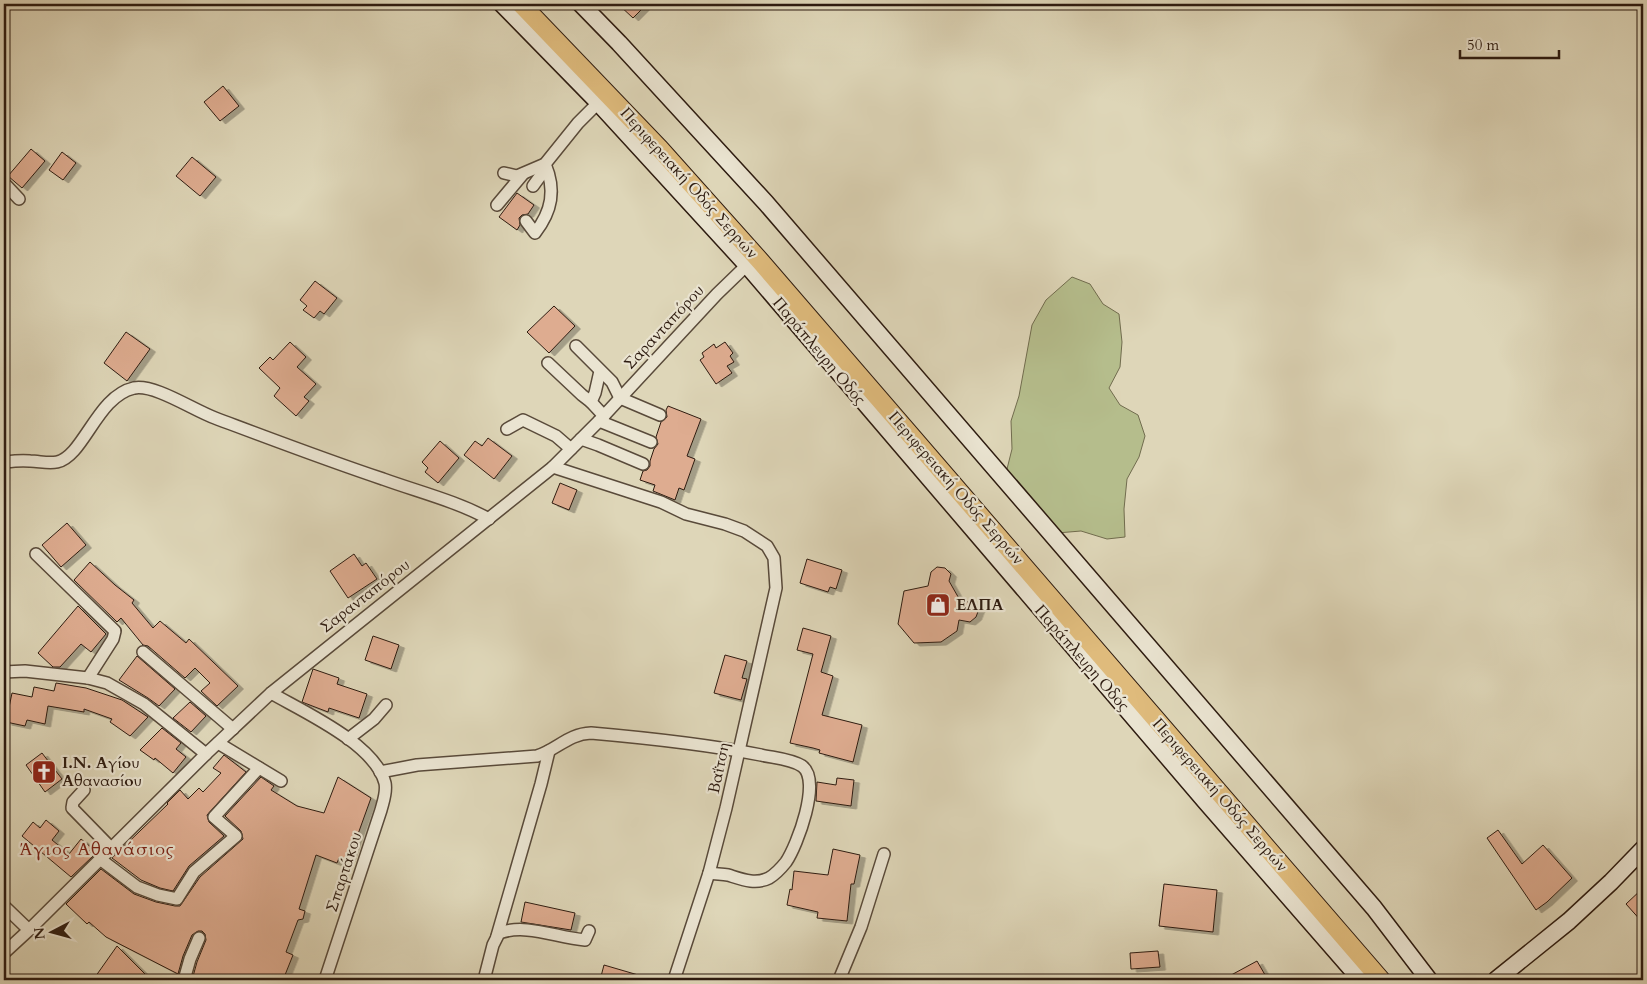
<svg xmlns="http://www.w3.org/2000/svg" width="1647" height="984" font-family="Cardo,serif">
	<style>
		.green { fill: #b5bd8c; stroke: #716c4e }
		.building { fill: #deac90; stroke: #2d1b10; filter: url(#shadow) }
		.lines { fill: none; stroke-linecap: round; stroke-linejoin: round }
		.street-casing { stroke: #594a3a; stroke-width: 14 }
		.secondary-casing { stroke: #2d1b10; stroke-width: 19 }
		.primary-casing { stroke: #2d1b10; stroke-width: 20 }
		.street { stroke: #eae4d1; stroke-width: 11 }
		.secondary { stroke: #eae4d1; stroke-width: 16 }
		.primary { stroke: #dfbb7c; stroke-width: 18 }
		.labels { text-anchor: middle; dominant-baseline: central; stroke-width: 4.5; stroke-linejoin: round; paint-order: stroke }
		.street-label { font-size: 16px; fill: #2d1b10; stroke: #eae4d1 }
		.poi-label { font-size: 16px; font-weight: bold; fill: #2d1b10; stroke: #eae4d1; text-anchor: start }
		.neighbourhood-label { font-size: 18px; letter-spacing: 1px; fill: #7a1f14; stroke: #eae4d1 }
	</style>
	<defs>
		<filter id="shadow"><feDropShadow dx="5.5" dy="3" stdDeviation="0" flood-color="#0004"/></filter>
	</defs>
	<rect width="100%" height="100%" fill="#ded6b8"/>
	<filter id="stains"><feTurbulence type="fractalNoise" baseFrequency=".004" numOctaves="4"/><feColorMatrix values="0 0 0 0 .2 0 0 0 0 .09 0 0 0 0 .02 0 0 0 .5 -.17"/></filter>
	<radialGradient id="worn" r=".72"><stop offset=".6" stop-color="#630" stop-opacity="0"/><stop offset="1" stop-color="#630" stop-opacity=".3"/></radialGradient>
	<polygon class="green" points="1072,277 1090,284 1103,304 1119,314 1122,342 1120,367 1109,388 1120,405 1138,415 1145,436 1139,457 1127,479 1124,509 1125,537 1107,539 1081,531 1057,533 1006,473 1012,449 1011,421 1019,396 1032,325 1046,300"/>
	<g class="building">
		<polygon points="618,4 647,4 633,18"/>
		<polygon points="223,86 239,106 220,121 204,102"/>
		<polygon points="31,149 45,161 22,188 8,176"/>
		<polygon points="62,152 76,163 63,180 49,170"/>
		<polygon points="192,157 216,177 200,196 176,176"/>
		<polygon points="517,193 534,205 528,214 522,215 519,218 520,225 517,230 499,217"/>
		<polygon points="315,281 337,298 324,314 320,311 314,318 303,310 307,306 300,300"/>
		<polygon points="554,306 575,326 549,353 527,332"/>
		<polygon points="126,332 150,349 127,381 104,363"/>
		<polygon points="290,342 306,357 297,367 316,384 304,397 309,401 296,416 274,396 280,388 259,368 270,357 273,360"/>
		<polygon points="725,342 733,353 730,356 734,362 727,366 732,373 716,384 700,360 704,357 702,353 714,344 716,348"/>
		<polygon points="668,406 701,419 687,456 695,459 684,490 679,488 675,500 653,491 655,485 640,480 643,471 647,470 650,466 650,461 654,449 658,444 656,437 661,422 667,417 666,410"/>
		<polygon points="488,438 512,456 494,479 464,455 475,441 482,446"/>
		<polygon points="440,441 459,458 438,483 425,472 428,468 422,462"/>
		<polygon points="560,483 577,490 569,510 552,503"/>
		<polygon points="67,523 86,545 61,567 42,545"/>
		<polygon points="354,554 362,566 366,563 377,579 348,598 330,571"/>
		<polygon points="807,559 842,570 836,589 830,587 828,592 800,583"/>
		<polygon points="90,562 115,585 134,600 132,603 153,628 160,621 186,643 189,639 238,686 217,706 201,691 210,683 195,668 185,678 148,646 143,645 121,618 117,622 74,580"/>
		<polygon points="937,567 945,568 951,574 949,581 961,602 972,602 979,609 976,617 970,622 959,620 957,631 941,642 914,643 898,624 904,591 928,586 931,572"/>
		<polygon points="78,606 106,634 91,652 81,644 60,667 53,667 38,653"/>
		<polygon points="803,628 831,636 821,672 833,676 822,715 862,725 853,762 819,753 820,750 813,748 790,743 813,654 797,650"/>
		<polygon points="373,636 399,645 391,669 365,660"/>
		<polygon points="725,655 747,661 742,678 747,679 741,700 714,693"/>
		<polygon points="137,656 175,689 159,706 148,698 119,680"/>
		<polygon points="313,669 339,678 337,684 367,694 359,718 329,708 328,712 302,702"/>
		<polygon points="56,683 86,688 122,700 148,717 130,736 110,722 112,719 84,709 84,712 48,706 45,724 27,720 25,726 6,722 12,693 32,697 34,687 54,691"/>
		<polygon points="190,702 206,716 191,732 173,718"/>
		<polygon points="162,728 181,743 176,749 186,757 173,773 155,758 154,760 140,750"/>
		<polygon points="42,753 62,779 45,792 26,765"/>
		<polygon points="224,755 246,772 207,815 209,822 224,836 189,866 173,891 160,888 141,880 112,858 168,804 167,803 180,790 188,799 199,788 203,792 221,773 213,768"/>
		<polygon points="261,777 274,786 271,790 297,806 324,813 338,777 371,798 349,859 347,858 346,861 339,858 337,863 316,855 299,909 305,911 303,919 298,920 286,952 293,955 283,980 192,980 197,962 206,940 205,934 202,931 198,931 192,935 183,956 178,974 106,937 89,922 87,924 66,904 101,869 134,894 156,902 175,906 180,906 200,877 243,839 241,831 225,816"/>
		<polygon points="837,778 854,780 851,806 816,801 817,782 836,785"/>
		<polygon points="46,820 59,831 52,840 69,854 81,839 92,848 89,851 93,856 71,877 22,836 33,822 40,828"/>
		<polygon points="1498,830 1522,864 1543,845 1572,878 1547,902 1536,910 1487,838"/>
		<polygon points="833,849 860,855 854,884 851,884 847,921 817,918 818,912 787,905 790,889 792,890 794,871 828,875"/>
		<polygon points="1164,884 1217,890 1213,932 1159,926"/>
		<polygon points="1643,888 1643,923 1626,904"/>
		<polygon points="525,902 575,913 571,930 521,922"/>
		<polygon points="117,946 151,980 93,980"/>
		<polygon points="1158,951 1160,967 1131,969 1130,953"/>
		<polygon points="1257,961 1268,980 1222,980"/>
		<polygon points="604,965 645,977 645,980 600,980"/>
	</g>
	<g class="lines">
		<defs>
			<g id="street">
				<polyline points="504,173 517,176 545,164 578,123 598,103"/>
				<polyline points="4,183 19,199"/>
				<polyline points="533,186 546,168"/>
				<polyline points="497,205 523,174"/>
				<path d="M526,221L535,233C552,211 556,190 545,164"/>
				<polyline points="576,346 612,382 620,398 660,415"/>
				<polyline points="548,363 582,395 591,402 604,416"/>
				<polyline points="591,402 595,393 600,371"/>
				<polyline points="599,421 651,442"/>
				<polyline points="507,429 523,420 556,436 571,449"/>
				<polyline points="581,439 598,445 643,464"/>
				<path d="M4,462C13,461 21,460 30,461C39,461 48,464 57,462C84,456 97,396 134,388C155,384 193,410 215,418C271,439 326,460 383,479C419,492 456,501 489,519"/>
				<polyline points="553,467 661,502 686,514 725,524 744,531 767,546 774,558 776,588 726,808 709,873 674,980"/>
				<polyline points="36,554 115,631 113,639 88,678"/>
				<polyline points="143,652 233,729"/>
				<polyline points="4,672 25,671 88,678 107,683 144,704 206,754"/>
				<path d="M271,693C304,712 375,744 385,783C387,792 383,802 381,810L325,980"/>
				<polyline points="348,739 374,719 386,705"/>
				<polyline points="218,743 281,781"/>
				<path d="M380,772L417,765L537,756C558,749 568,734 591,733C648,738 705,744 761,755C774,758 791,759 802,766C822,780 797,846 786,862C782,867 774,875 769,878C755,885 741,879 728,875C722,874 715,874 709,873"/>
				<polyline points="84,790 73,802 72,808 111,848"/>
				<polyline points="100,859 137,887 158,895 177,899 194,872 236,836 214,817 259,768"/>
				<polyline points="4,906 29,930"/>
				<polyline points="497,936 541,784 549,751"/>
				<polyline points="4,953 29,930 206,754 271,693 553,467 599,421 717,294 747,265"/>
				<polyline points="184,980 190,959 199,938"/>
				<path d="M484,980L493,945L499,933C527,923 557,938 585,940L589,931"/>
				<polyline points="839,980 861,927 884,854"/>
			</g>
			<g id="secondary">
				<polyline points="502,4 595,99 747,265 1206,802 1361,980"/>
				<polyline points="581,4 619,43 766,203 1374,908 1429,980"/>
				<polyline points="1496,980 1569,921 1611,882 1643,849"/>
			</g>
			<polyline id="primary" points="521,4 660,149 761,262 1381,980"/>
		</defs>
		<use href="#street" class="street-casing"/>
		<use href="#secondary" class="secondary-casing"/>
		<use href="#primary" class="primary-casing"/>
		<use href="#street" class="street"/>
		<use href="#secondary" class="secondary"/>
		<use href="#primary" class="primary"/>
	</g>
	<defs>
		<symbol id="shop-square" viewBox="-11 -11 22 22"><rect x="-9" y="-9" width="18" height="18" rx="4" fill="#8f2418" stroke="#eae4d1"/><path d="M-5-2.5h2.3a2.7 3.5 0 0 1 5.4 0H5L5.5 6h-11ZM-1.5-2.5h3a1.5 2.3 0 0 0-3 0Z" fill="#fff"/></symbol>
		<symbol id="church-square" viewBox="-11 -11 22 22"><rect x="-9" y="-9" width="18" height="18" rx="4" fill="#8f2418" stroke="#eae4d1"/><path d="M-1.2-6h2.4v3.5h3.3v2.4h-3.3V6h-2.4V-.1h-3.3v-2.4h3.3Z" fill="#fff"/></symbol>
	</defs>
	<g fill-rule="evenodd">
		<use href="#shop-square" x="924" y="591" width="28" height="28"/>
		<use href="#church-square" x="30" y="758" width="28" height="28"/>
	</g>
	<g class="labels">
		<g class="street-label">
			<text transform="translate(689 183) rotate(48)">Περιφερειακή Οδός Σερρών</text>
			<text transform="translate(664 327) rotate(-47)">Σαρανταπόρου</text>
			<text transform="translate(819 351) rotate(50)">Παράπλευρη Οδός</text>
			<text transform="translate(956 488) rotate(49)">Περιφερειακή Οδός Σερρών</text>
			<text transform="translate(365 596) rotate(-38)">Σαρανταπόρου</text>
			<text transform="translate(1082 658) rotate(49)">Παράπλευρη Οδός</text>
			<text transform="translate(719 768) rotate(-78)">Βαΐτση</text>
			<text transform="translate(1220 795) rotate(49)">Περιφερειακή Οδός Σερρών</text>
			<text transform="translate(344 872) rotate(-72)">Σπαρτάκου</text>
		</g>
		<g class="poi-label">
			<text x="956" y="605">ΕΛΠΑ</text>
			<text x="62" y="763">Ι.Ν. Αγίου<tspan x="62" dy="18">Αθανασίου</tspan></text>
		</g>
		<g class="neighbourhood-label">
			<text x="97" y="849">Άγιος Αθανάσιος</text>
		</g>
	</g>
	<rect width="1647" height="984" fill="none" stroke="#ded6b8" stroke-width="20"/>
	<rect x="5" y="5" width="1637" height="974" fill="none" stroke="#2d1b10" stroke-width="2.5"/>
	<rect x="10" y="10" width="1627" height="964" fill="none" stroke="#2d1b10"/>
	<g transform="translate(52 932) rotate(264)" stroke="#eae4d1" stroke-width="4" paint-order="stroke">
	<path d="M0-4L9 19L0 12L-9 19Z" fill="#2d1b10"/>
	<text y="-8" font-size="14" font-weight="bold" text-anchor="middle" fill="#2d1b10">N</text>
	</g>
	<path d="M1460 50v8h99v-8" fill="none" stroke="#2d1b10" stroke-width="2.5"/>
	<text x="1467" y="50" font-size="15" fill="#2d1b10" stroke="#eae4d1" stroke-width="4" paint-order="stroke">50 m</text>
	<rect width="100%" height="100%" filter="url(#stains)"/>
	<rect width="100%" height="100%" fill="url(#worn)"/>
</svg>
